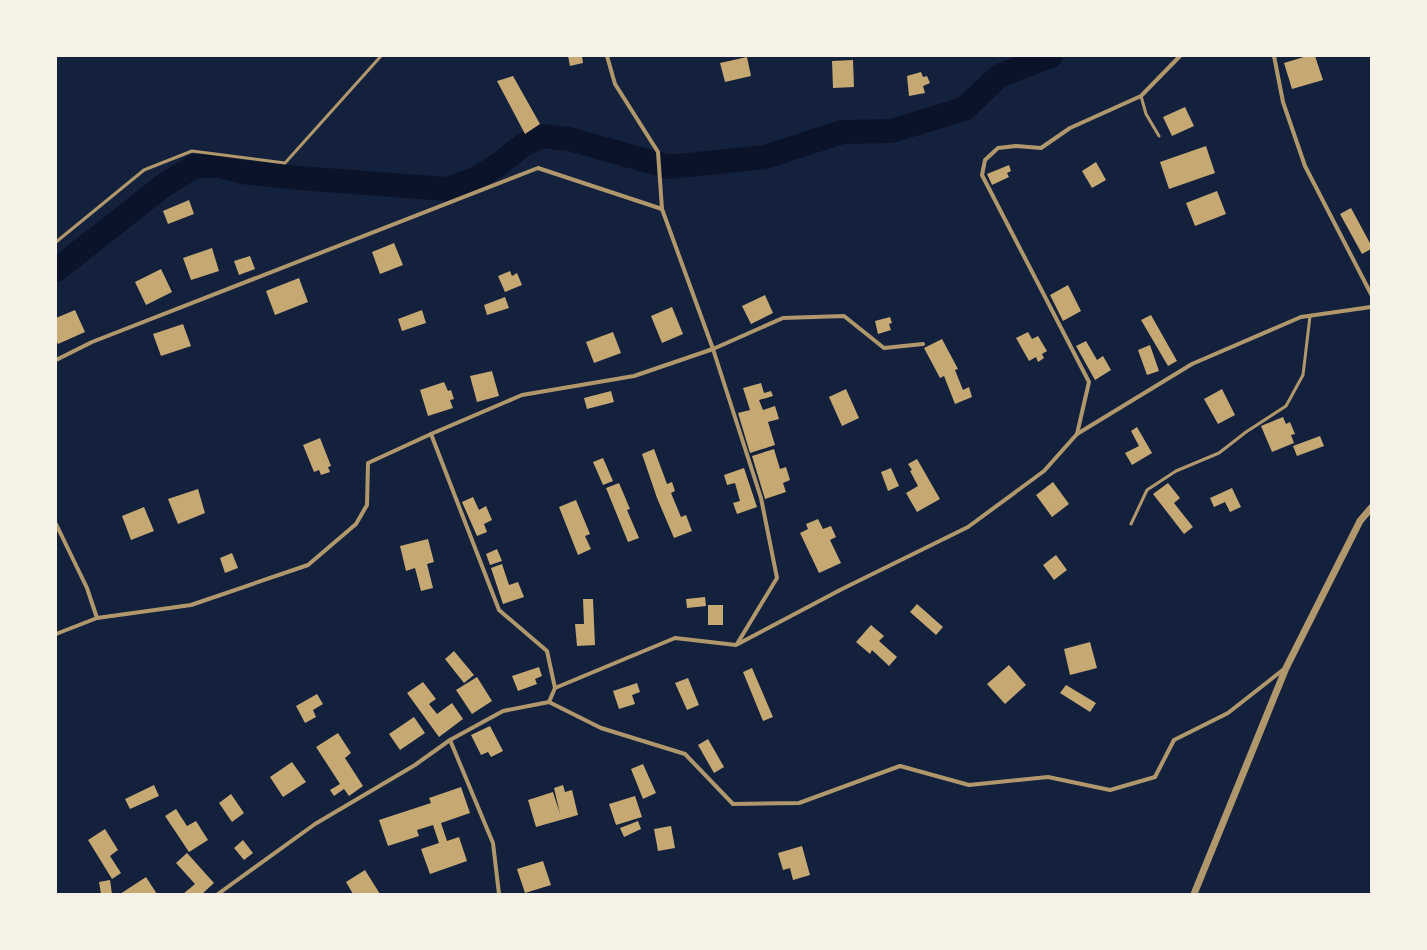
<svg xmlns="http://www.w3.org/2000/svg" width="1427" height="950" font-family="'IBM Plex Sans',sans-serif">
	<style>
		.lines { fill: none; stroke-linecap: round; stroke-linejoin: round }
		.river { stroke: #0b132b; stroke-width: 24 }
		.building { fill: #c6a872 }
		.service { stroke: #b1986c; stroke-width: 3 }
		.minor { stroke: #b1986c; stroke-width: 4 }
		.tertiary { stroke: #b1986c; stroke-width: 7 }
	</style>
	<rect width="100%" height="100%" fill="#14213d"/>
	<g class="lines">
		<polyline class="river" points="56,270 163,186 195,166 219,166 242,172 299,178 447,189 477,178 498,165 523,145 542,136 569,139 669,167 765,157 842,132 891,131 964,109 999,76 1051,56"/>
	</g>
	<g class="building">
		<polygon points="568,56 582,56 583,63 570,66"/>
		<polygon points="1307,56 1315,56 1323,80 1292,89 1284,63"/>
		<polygon points="747,57 751,76 725,82 720,63"/>
		<polygon points="853,60 854,87 833,88 832,61"/>
		<polygon points="921,72 923,77 927,76 930,83 923,86 925,93 909,96 907,76"/>
		<polygon points="513,76 540,124 525,134 497,81"/>
		<polygon points="1185,107 1194,126 1172,136 1163,117"/>
		<polygon points="1206,146 1215,173 1169,189 1160,162"/>
		<polygon points="1096,162 1106,180 1092,188 1082,171"/>
		<polygon points="1009,165 1011,171 1007,173 1009,177 992,185 987,174"/>
		<polygon points="1217,191 1226,214 1195,226 1186,203"/>
		<polygon points="189,200 194,214 168,224 163,211"/>
		<polygon points="1351,208 1371,245 1371,249 1362,254 1340,214"/>
		<polygon points="394,243 403,265 380,274 372,252"/>
		<polygon points="212,248 219,271 191,280 183,258"/>
		<polygon points="250,256 255,269 239,275 234,261"/>
		<polygon points="161,269 172,292 146,305 135,282"/>
		<polygon points="510,271 512,276 517,273 522,285 505,292 498,276"/>
		<polygon points="299,278 308,302 275,315 266,291"/>
		<polygon points="1068,285 1081,311 1063,321 1050,295"/>
		<polygon points="765,295 773,313 751,324 742,306"/>
		<polygon points="505,297 509,308 487,315 484,305"/>
		<polygon points="672,307 683,334 662,343 651,316"/>
		<polygon points="75,310 85,332 58,344 56,340 56,318"/>
		<polygon points="422,310 426,323 402,331 398,319"/>
		<polygon points="1151,315 1177,361 1168,366 1141,320"/>
		<polygon points="890,317 892,323 889,324 891,330 878,334 875,321"/>
		<polygon points="183,324 191,346 161,356 153,334"/>
		<polygon points="613,332 621,353 594,363 586,342"/>
		<polygon points="1028,332 1032,339 1038,336 1047,351 1042,354 1044,358 1038,362 1036,357 1029,361 1016,338"/>
		<polygon points="942,339 958,369 955,370 963,390 969,387 972,397 955,404 944,376 940,378 924,348"/>
		<polygon points="1086,341 1097,360 1103,356 1111,370 1095,380 1076,346"/>
		<polygon points="1150,345 1159,371 1147,375 1138,350"/>
		<polygon points="492,371 499,396 477,402 470,376"/>
		<polygon points="444,382 448,391 451,390 454,399 450,400 453,408 428,416 420,390"/>
		<polygon points="761,383 764,393 771,391 773,396 759,400 763,410 775,406 779,419 768,422 775,445 750,453 738,413 750,410 743,388"/>
		<polygon points="846,389 859,418 842,426 829,397"/>
		<polygon points="1222,389 1235,415 1218,424 1204,399"/>
		<polygon points="611,391 614,402 587,409 584,398"/>
		<polygon points="1283,417 1286,424 1290,422 1295,434 1291,435 1294,443 1272,452 1261,426"/>
		<polygon points="1137,427 1152,453 1132,465 1125,453 1139,446 1131,431"/>
		<polygon points="1320,436 1324,446 1297,456 1293,446"/>
		<polygon points="320,438 331,466 328,467 330,472 321,475 319,470 314,472 303,445"/>
		<polygon points="654,449 667,484 672,482 675,491 671,493 681,517 686,515 692,531 674,538 657,498 642,454"/>
		<polygon points="774,449 780,469 786,467 790,480 783,483 786,492 765,499 752,456"/>
		<polygon points="603,458 613,481 603,485 593,462"/>
		<polygon points="917,459 940,499 917,512 906,493 918,486 910,471 912,470 908,464"/>
		<polygon points="744,468 757,507 737,514 733,503 740,501 735,483 727,485 724,475"/>
		<polygon points="891,468 899,486 888,491 881,472"/>
		<polygon points="1053,482 1069,504 1052,517 1036,495"/>
		<polygon points="619,483 630,509 627,510 639,538 628,542 606,488"/>
		<polygon points="1168,483 1180,498 1174,503 1193,527 1184,534 1153,494"/>
		<polygon points="1232,488 1241,507 1230,512 1225,502 1214,507 1210,498"/>
		<polygon points="198,489 205,513 178,524 168,499"/>
		<polygon points="473,497 479,510 486,506 492,520 484,524 487,532 477,536 462,502"/>
		<polygon points="576,500 590,534 585,536 591,549 578,555 559,507"/>
		<polygon points="144,507 154,531 131,540 122,516"/>
		<polygon points="818,519 823,529 831,526 836,537 830,540 841,563 819,573 800,533 808,529 806,524"/>
		<polygon points="428,539 434,562 427,564 433,588 421,591 415,568 406,571 400,546"/>
		<polygon points="497,549 502,561 490,565 486,554"/>
		<polygon points="232,553 238,568 225,573 220,558"/>
		<polygon points="1056,555 1067,570 1054,580 1043,565"/>
		<polygon points="502,564 509,585 518,582 524,597 503,604 491,568"/>
		<polygon points="705,597 706,606 687,608 686,599"/>
		<polygon points="583,599 593,599 595,645 577,646 575,624 584,624"/>
		<polygon points="917,604 943,627 936,635 910,612"/>
		<rect x="708" y="605" width="15" height="20"/>
		<polygon points="871,625 884,636 879,641 897,657 889,666 872,650 870,654 856,642"/>
		<polygon points="1090,642 1097,668 1070,675 1064,649"/>
		<polygon points="454,651 474,675 464,683 445,659"/>
		<polygon points="1009,665 1026,685 1005,704 987,684"/>
		<polygon points="539,667 542,676 535,679 537,684 518,691 512,676"/>
		<polygon points="752,668 773,717 763,721 743,672"/>
		<polygon points="477,677 492,701 472,714 456,690"/>
		<polygon points="688,678 699,705 687,710 675,683"/>
		<polygon points="423,682 436,699 429,704 437,714 452,703 463,719 439,737 407,693"/>
		<polygon points="637,683 640,692 632,695 635,704 619,709 613,691"/>
		<polygon points="1066,685 1096,703 1090,712 1060,693"/>
		<polygon points="317,694 323,704 313,710 316,717 305,723 296,706"/>
		<polygon points="414,717 425,733 400,750 389,734"/>
		<polygon points="490,726 503,751 491,757 488,752 481,755 471,735"/>
		<polygon points="338,733 351,753 345,758 363,786 349,796 344,789 334,796 330,790 340,784 316,747"/>
		<polygon points="708,739 724,767 714,773 698,745"/>
		<polygon points="292,762 306,782 283,797 270,777"/>
		<polygon points="643,764 656,793 643,799 631,769"/>
		<polygon points="154,785 159,796 130,809 125,799"/>
		<polygon points="563,785 565,792 572,790 578,815 536,827 528,800 553,792 560,814 554,788"/>
		<polygon points="461,787 470,813 441,823 447,841 459,837 467,861 430,874 421,849 439,843 433,825 417,830 419,836 388,846 379,820 431,803 429,798"/>
		<polygon points="231,794 244,813 232,822 219,803"/>
		<polygon points="635,796 642,817 616,825 609,804"/>
		<polygon points="176,809 187,826 196,821 208,840 189,852 165,816"/>
		<polygon points="638,821 641,829 624,837 620,828"/>
		<polygon points="671,826 675,848 658,851 654,829"/>
		<polygon points="105,829 118,850 110,856 121,873 112,879 88,840"/>
		<polygon points="243,840 253,853 244,860 234,848"/>
		<polygon points="802,846 810,875 793,880 790,868 783,870 778,853"/>
		<polygon points="187,853 214,883 202,894 183,894 195,884 176,863"/>
		<polygon points="543,861 551,885 525,893 517,869"/>
		<polygon points="365,870 380,894 353,894 346,882"/>
		<polygon points="146,877 157,894 120,894"/>
		<polygon points="110,880 112,894 101,894 99,882"/>
	</g>
	<g class="lines">
		<g class="service">
			<polyline points="1141,96 1146,114 1159,136"/>
			<polyline points="56,242 144,170 192,151 285,163 381,56"/>
			<polyline points="1131,524 1147,490 1176,471 1219,453 1246,432 1286,406 1303,375 1310,316"/>
		</g>
		<g class="minor">
			<polyline points="607,56 615,84 658,152 662,209 713,349 761,498 777,578 737,644"/>
			<polyline points="1274,56 1283,102 1305,166 1371,294"/>
			<polyline points="56,360 92,342 538,168 662,209"/>
			<polyline points="431,434 499,610 547,651 555,688"/>
			<polyline points="1077,434 1089,382 982,175 985,160 998,148 1016,146 1041,148 1070,128 1141,96 1180,56"/>
			<polyline points="56,524 87,588 97,618"/>
			<polyline points="56,634 97,618 191,605 308,565 356,524 367,505 368,463 431,434 522,395 634,376 713,349 783,318 844,316 884,348 923,344"/>
			<polyline points="549,702 601,728 685,754 733,804 799,803 900,766 969,785 1048,777 1110,790 1155,777 1174,740 1228,713 1284,669"/>
			<polyline points="450,740 493,843 499,894"/>
			<polyline points="218,894 315,824 415,765 450,740 503,711 549,702 555,688 675,638 736,645 842,589 968,527 1044,471 1077,434 1192,364 1301,317 1371,307"/>
		</g>
		<polyline class="tertiary" points="1194,894 1286,668 1360,521 1371,508"/>
	</g>
	<rect width="1427" height="950" fill="none" stroke="#f6f1e7" stroke-width="114"/>
</svg>
